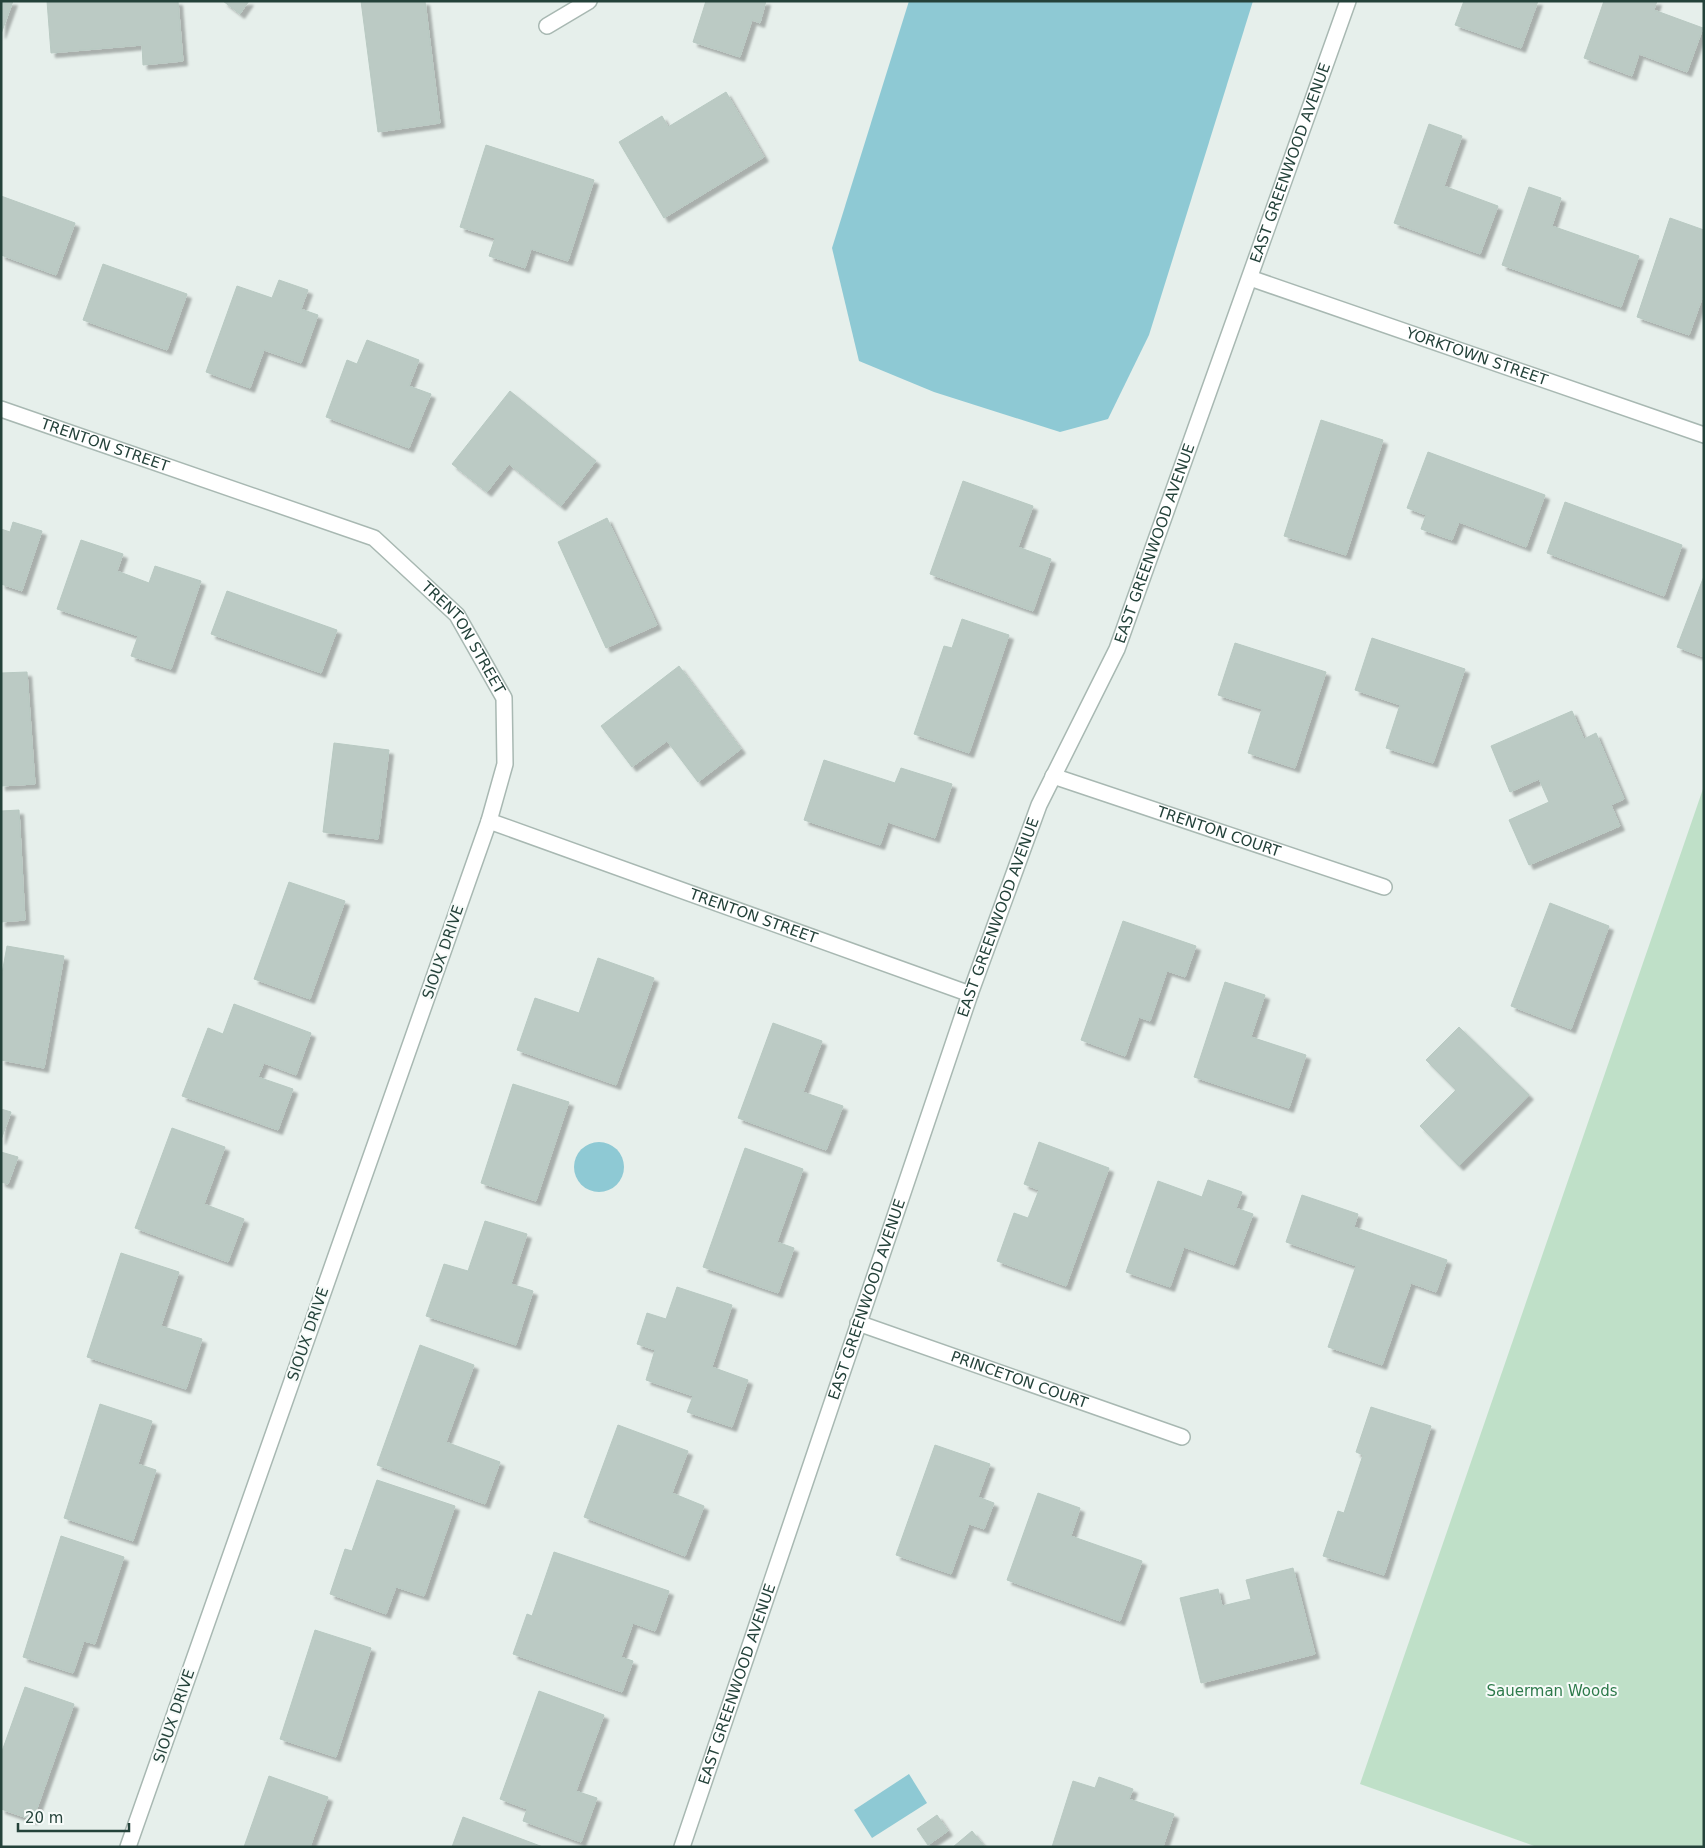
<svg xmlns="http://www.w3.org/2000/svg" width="1705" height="1848" font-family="'DejaVu Sans',sans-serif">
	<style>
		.green { fill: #bfe0c8 }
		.water { fill: #8ec9d4 }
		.building { fill: #bbcac4; stroke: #b8c9c2; filter: url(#shadow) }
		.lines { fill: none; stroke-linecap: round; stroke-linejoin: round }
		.minor-casing { stroke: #a8b8b2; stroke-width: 18 }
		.minor { stroke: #fff; stroke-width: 15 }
		.labels { text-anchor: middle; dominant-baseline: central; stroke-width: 4; stroke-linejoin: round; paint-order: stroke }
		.street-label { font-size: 15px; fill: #24423a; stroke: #f7fbf9 }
		.park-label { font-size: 15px; fill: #2d7a4b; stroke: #f7fbf9 }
	</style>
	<defs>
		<filter id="shadow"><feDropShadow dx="4.5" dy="4.5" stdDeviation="1" flood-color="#0004"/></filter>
	</defs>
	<rect width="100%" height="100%" fill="#e6efeb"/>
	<polygon class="green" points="1704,786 1704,1847 1537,1847 1360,1784"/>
	<g class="water">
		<polygon points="909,1 1253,1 1149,335 1108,419 1060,432 934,392 859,361 832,248"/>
		<circle cx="599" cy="1167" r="25"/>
		<polygon points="909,1774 927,1803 872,1838 854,1810"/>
	</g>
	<g class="building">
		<polygon points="1,1 13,1 1,34"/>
		<polygon points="47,1 178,1 183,61 143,65 142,45 51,53"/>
		<polygon points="223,1 249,1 240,14"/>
		<polygon points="361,1 425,1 440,123 378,132"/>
		<polygon points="706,1 766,1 760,23 752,20 740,57 693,42"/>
		<polygon points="1464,1 1538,1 1521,48 1455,25"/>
		<polygon points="1604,1 1657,1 1654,10 1703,28 1687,72 1639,54 1632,76 1584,58"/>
		<polygon points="726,92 764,157 664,218 619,142 662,116 668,127"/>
		<polygon points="1429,124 1462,136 1444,186 1498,206 1480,254 1394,223"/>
		<polygon points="486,145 594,180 568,261 531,249 525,268 489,256 495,238 460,227"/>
		<polygon points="1529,187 1561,198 1552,226 1639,256 1621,307 1502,265"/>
		<polygon points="1,196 75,223 56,275 1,255"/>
		<polygon points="1670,218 1704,230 1704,293 1689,335 1637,317"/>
		<polygon points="103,264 187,294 167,350 83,320"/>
		<polygon points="279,280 308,290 301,309 318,315 301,363 264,350 250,388 206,372 237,286 272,298"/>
		<polygon points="367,340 419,360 409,386 431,394 409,448 326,417 347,360 357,364"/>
		<polygon points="510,391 596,461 561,506 509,464 487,492 452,464"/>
		<polygon points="1321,420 1383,440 1346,555 1284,536"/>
		<polygon points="1428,452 1545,495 1526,547 1459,522 1452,540 1421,529 1426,515 1407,508"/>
		<polygon points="963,481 1033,506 1018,547 1051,559 1033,611 930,574"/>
		<polygon points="1565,502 1682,545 1664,596 1547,553"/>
		<polygon points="607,518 657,625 606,648 558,542"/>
		<polygon points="13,522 42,531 22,591 1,584 1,529 10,532"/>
		<polygon points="81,540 123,554 117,571 149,583 155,566 201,581 171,669 131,656 138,636 57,609"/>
		<polygon points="1704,576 1704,657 1677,647"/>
		<polygon points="227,591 337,630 321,673 211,634"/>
		<polygon points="962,619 1009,635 969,753 914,734 944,646 952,648"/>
		<polygon points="1372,638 1465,669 1433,763 1386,748 1400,705 1355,690"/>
		<polygon points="1235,643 1326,672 1295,768 1248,753 1262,709 1218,695"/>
		<polygon points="679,666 741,749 698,782 667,741 632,767 601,726"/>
		<polygon points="27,672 35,784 1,786 1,673"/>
		<polygon points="1572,711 1584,739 1596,733 1624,799 1611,805 1620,826 1529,865 1509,820 1549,802 1539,779 1510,792 1491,746"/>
		<polygon points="334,743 389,750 378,839 323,832"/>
		<polygon points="824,760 895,783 901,768 952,784 935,838 888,822 880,845 804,820"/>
		<polygon points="19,810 25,920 1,922 1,811"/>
		<polygon points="289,882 345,901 310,999 254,979"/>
		<polygon points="1550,903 1609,926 1571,1029 1511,1006"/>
		<polygon points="1123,921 1196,946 1185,977 1167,971 1150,1021 1139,1017 1125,1056 1081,1040"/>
		<polygon points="7,946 64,956 44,1068 1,1060 1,979"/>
		<polygon points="598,958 654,978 616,1085 517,1050 535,998 579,1013"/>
		<polygon points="1225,982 1265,995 1251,1037 1306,1055 1289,1108 1194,1077"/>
		<polygon points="234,1004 311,1033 296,1075 264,1063 258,1077 293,1089 278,1130 182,1096 208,1028 223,1034"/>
		<polygon points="773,1023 822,1041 803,1092 843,1106 826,1150 738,1118"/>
		<polygon points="1459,1027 1529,1095 1459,1166 1420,1126 1456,1090 1426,1060"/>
		<polygon points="513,1084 569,1102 536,1201 481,1183"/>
		<polygon points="1,1109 11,1112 1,1140"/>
		<polygon points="172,1128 225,1147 204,1204 244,1219 228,1262 135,1228"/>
		<polygon points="1039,1142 1109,1168 1066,1286 997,1261 1014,1213 1028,1218 1039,1190 1024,1184"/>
		<polygon points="745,1148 803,1169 777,1242 794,1248 778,1293 703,1267"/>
		<polygon points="1,1152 18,1157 8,1184 1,1182"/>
		<polygon points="1208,1180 1242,1192 1236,1208 1253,1214 1234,1265 1184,1247 1170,1287 1126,1272 1158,1181 1202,1197"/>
		<polygon points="1302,1195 1358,1214 1354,1227 1447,1260 1436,1292 1411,1283 1382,1365 1328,1347 1356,1266 1286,1242"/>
		<polygon points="485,1221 527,1234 511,1284 533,1291 516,1345 426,1316 444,1264 468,1271"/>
		<polygon points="121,1253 179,1272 161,1326 202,1339 186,1389 87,1357"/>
		<polygon points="677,1287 732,1305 712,1367 748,1380 732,1427 687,1412 693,1396 646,1380 655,1350 637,1344 647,1313 666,1319"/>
		<polygon points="420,1345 474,1365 446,1442 500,1462 485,1504 377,1465"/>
		<polygon points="100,1404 152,1421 138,1464 156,1470 133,1541 64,1518"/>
		<polygon points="1371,1407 1431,1426 1384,1575 1323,1556 1338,1511 1344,1513 1363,1455 1356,1452"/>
		<polygon points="618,1425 688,1451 672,1493 704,1506 685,1556 584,1517"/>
		<polygon points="935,1445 990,1464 978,1497 994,1503 984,1529 969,1524 951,1574 896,1555"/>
		<polygon points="377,1480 455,1506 424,1596 396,1587 386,1614 330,1594 345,1549 352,1551"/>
		<polygon points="1038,1493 1080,1508 1071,1536 1142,1561 1120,1621 1007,1580"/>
		<polygon points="61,1536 124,1557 95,1644 84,1641 73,1673 23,1657"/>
		<polygon points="554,1552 669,1591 655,1631 633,1623 621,1657 633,1661 622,1692 513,1654 527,1614 532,1616"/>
		<polygon points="1293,1568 1315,1654 1201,1683 1180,1598 1218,1589 1222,1606 1251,1599 1246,1580"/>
		<polygon points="315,1630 371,1648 336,1757 280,1739"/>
		<polygon points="25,1687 74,1704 33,1820 1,1809 1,1754"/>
		<polygon points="539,1691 604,1715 576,1791 597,1798 581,1842 523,1821 527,1809 500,1799"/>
		<polygon points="269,1776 328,1797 310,1847 244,1847"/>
		<polygon points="1099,1777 1133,1789 1129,1799 1174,1814 1163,1847 1052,1847 1073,1781 1095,1788"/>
		<polygon points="937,1815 948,1831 928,1845 917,1829"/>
		<polygon points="463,1817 543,1847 452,1847"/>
		<polygon points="972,1831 985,1847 953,1847"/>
	</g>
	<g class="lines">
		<defs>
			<g id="minor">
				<polyline points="547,26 589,1"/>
				<path id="s1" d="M1250,278L1704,435"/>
				<path id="s2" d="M1,409L374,538L457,615L504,698L505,764L489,821L128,1847"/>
				<path id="s3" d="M1053,776L1384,887"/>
				<path id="s4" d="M489,821L970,994"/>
				<path id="s5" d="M858,1323L1182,1437"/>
				<path id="s6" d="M682,1847L970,994L1039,805L1117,649L1348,1"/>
			</g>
		</defs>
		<use href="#minor" class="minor-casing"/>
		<use href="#minor" class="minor"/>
	</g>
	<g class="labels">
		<g class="street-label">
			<text stroke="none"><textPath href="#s6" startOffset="1792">EAST GREENWOOD AVENUE</textPath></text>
			<text stroke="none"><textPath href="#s1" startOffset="240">YORKTOWN STREET</textPath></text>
			<text stroke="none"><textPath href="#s2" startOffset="110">TRENTON STREET</textPath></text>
			<text stroke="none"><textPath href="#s6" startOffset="1388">EAST GREENWOOD AVENUE</textPath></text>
			<text stroke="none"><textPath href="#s2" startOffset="530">TRENTON STREET</textPath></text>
			<text stroke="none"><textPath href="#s3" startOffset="175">TRENTON COURT</textPath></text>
			<text stroke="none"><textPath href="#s4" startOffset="281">TRENTON STREET</textPath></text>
			<text stroke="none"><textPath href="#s6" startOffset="982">EAST GREENWOOD AVENUE</textPath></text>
			<text transform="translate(443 952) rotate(-71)">SIOUX DRIVE</text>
			<text stroke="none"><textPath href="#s6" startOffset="578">EAST GREENWOOD AVENUE</textPath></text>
			<text transform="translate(308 1334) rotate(-71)">SIOUX DRIVE</text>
			<text stroke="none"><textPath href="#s5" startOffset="171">PRINCETON COURT</textPath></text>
			<text stroke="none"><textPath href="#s6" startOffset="172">EAST GREENWOOD AVENUE</textPath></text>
			<text transform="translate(174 1716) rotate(-71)">SIOUX DRIVE</text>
		</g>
		<g class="park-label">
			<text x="1552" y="1691">Sauerman Woods</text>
		</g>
	</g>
	<rect width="1705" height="1848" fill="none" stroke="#24423a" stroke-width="5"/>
	<path d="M18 1823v8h111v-8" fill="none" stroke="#24423a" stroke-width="2.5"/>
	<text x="25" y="1823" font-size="15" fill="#24423a" stroke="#f7fbf9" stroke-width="4" paint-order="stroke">20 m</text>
</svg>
